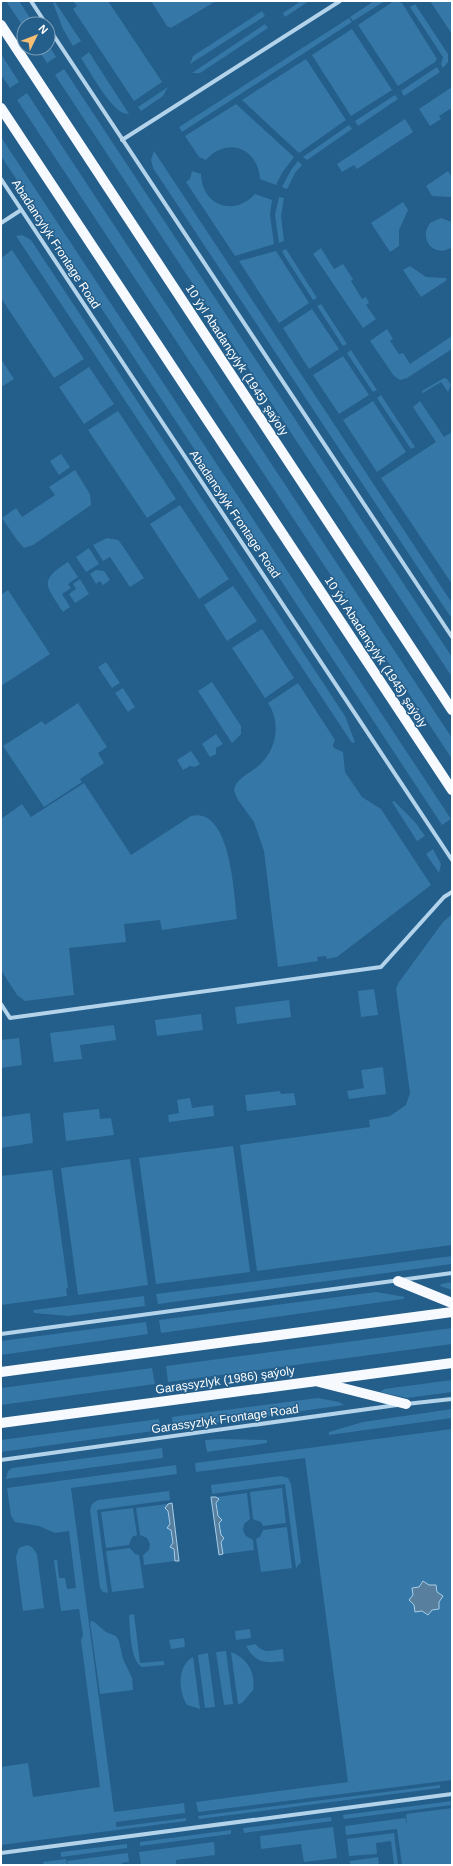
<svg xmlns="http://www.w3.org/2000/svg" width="453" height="1866" font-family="Helvetica,sans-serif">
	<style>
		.green { fill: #3577a6 }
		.water { fill: #58809e; stroke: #a7cfeb }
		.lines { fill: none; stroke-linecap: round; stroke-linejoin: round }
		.street { stroke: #b2d3ea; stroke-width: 4 }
		.primary { stroke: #f6fafe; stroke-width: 10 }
		.labels { text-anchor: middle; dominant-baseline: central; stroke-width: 3; stroke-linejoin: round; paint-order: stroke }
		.street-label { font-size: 12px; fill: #fff; stroke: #245e8b }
	</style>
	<rect width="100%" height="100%" fill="#245e8b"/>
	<g class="green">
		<polygon points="6,1 19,1 34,24 24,24 24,28"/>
		<polygon points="73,1 108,1 162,82 134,101 73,9 77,6"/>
		<polygon points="151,1 216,1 171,28 167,26"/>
		<polygon points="301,1 309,1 285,17 283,13"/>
		<polygon points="374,1 385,1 353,21 350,17"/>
		<polygon points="394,1 402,3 437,59 435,62 398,86 358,25"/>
		<polygon points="430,1 452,1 452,22 450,21 452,25 452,34"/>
		<polygon points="55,2 81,41 73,46 63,29 53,3"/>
		<polygon points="415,4 448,54 448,62 443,68 441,64 443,57 410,7"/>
		<polygon points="262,11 265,16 190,64 193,56"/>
		<polygon points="349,18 352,22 182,132 179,127"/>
		<polygon points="265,24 268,28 200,73 192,73"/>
		<polygon points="352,29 392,90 351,116 312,55"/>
		<polygon points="48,44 56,57 47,63 37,48 48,48"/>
		<path d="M89,52L129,114C113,116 90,71 81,58Z"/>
		<polygon points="1,54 19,82 10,88 1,75"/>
		<polygon points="306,59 346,120 299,153 242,100"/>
		<polygon points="437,67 440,72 404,96 401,91"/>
		<polygon points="64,69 452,657 452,677 55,75"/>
		<polygon points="168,87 163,96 141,111 138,107"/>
		<polygon points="452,87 452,111 450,109 439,116 441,119 430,126 419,109"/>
		<polygon points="27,93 452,738 452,759 17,100"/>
		<polygon points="395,95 398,99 358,126 355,121"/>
		<path d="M236,104L294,157L282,173L276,185L260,179C258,148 227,136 206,160L199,157L185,136Z"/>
		<polygon points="405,119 413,132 357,169 354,165 342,172 337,164"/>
		<polygon points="349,125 352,129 307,160 303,157"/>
		<polygon points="1,137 451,819 442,825 1,156"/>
		<polygon points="154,151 452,603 452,619 153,168 151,160"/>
		<polygon points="298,161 302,165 295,173 287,189 282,187 291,170"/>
		<path d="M192,171L201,174C202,206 234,217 255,194L272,200L270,215L274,244L235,256L186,182L190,179Z"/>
		<polygon points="448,171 452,177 452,197 432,196 426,186"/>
		<polygon points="279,197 284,198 281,216 284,241 279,243 275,215"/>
		<polygon points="403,202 408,210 399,230 399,246 390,252 371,223"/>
		<path d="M441,218L452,222V247C434,259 418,239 430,223Z"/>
		<polygon points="22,235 31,240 345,716 355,742 352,743 16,236"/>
		<polygon points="321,248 334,269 343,264 353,279 351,281 362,299 366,297 369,303 366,305 376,319 363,328 313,254"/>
		<polygon points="286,249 317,298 313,300 284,255 282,251"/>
		<polygon points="12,250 84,359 54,378 1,298 1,258"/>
		<polygon points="276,251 309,303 279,323 239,261"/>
		<polygon points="410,266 426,277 445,278 447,280 421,297 403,270"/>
		<polygon points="321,304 347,344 343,346 317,306"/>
		<polygon points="312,309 339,349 309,369 283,328"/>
		<polygon points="387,329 393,339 390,341 399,354 403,353 410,364 452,336 452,349 407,378 400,380 394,376 370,341"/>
		<polygon points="351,350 377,390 373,392 347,353"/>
		<polygon points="343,356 369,395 339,414 313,375"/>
		<polygon points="1,359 14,379 3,386 1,386"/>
		<polygon points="89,367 114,404 84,424 59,387"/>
		<polygon points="444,378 447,379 451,385 448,392 441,382 423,393 422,391"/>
		<polygon points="381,395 415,447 411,449 377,398"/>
		<polygon points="373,401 406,452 377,472 343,420"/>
		<polygon points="420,401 444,437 452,432 452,584 381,478 436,442 413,407"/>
		<polygon points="118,411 176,499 147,518 88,430"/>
		<polygon points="61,454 70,467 59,475 50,461"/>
		<polygon points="75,470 90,494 91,505 33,545 24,548 17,540 2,518 16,508 22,517 55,495 49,487"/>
		<polygon points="180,505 229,579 199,599 150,524"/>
		<polygon points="107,538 118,540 122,545 144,578 130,587 110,557 103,561 93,545"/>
		<polygon points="89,548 99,564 86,572 76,557"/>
		<path d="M68,562L78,577L68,584L71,588L62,594L70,607L63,612C46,585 38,581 68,562Z"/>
		<polygon points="96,570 104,571 110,580 103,585 100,581 96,584 90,574"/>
		<polygon points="80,579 89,594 75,603 69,594 76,589 73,584"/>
		<polygon points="233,586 257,621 227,641 204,605"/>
		<polygon points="8,590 50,654 1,686 1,595"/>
		<polygon points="262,629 294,678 265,698 232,648"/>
		<polygon points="106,662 120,683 112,688 98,667"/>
		<polygon points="212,682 241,726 241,734 232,743 198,691"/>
		<path d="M298,683L335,740L333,745L334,748L343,752L345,772L362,797L381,809L431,885L337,957L327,959L326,956L317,957L318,961L278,967L264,851L254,822L238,800L234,791C236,778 248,775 257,767C276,752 282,724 268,703Z"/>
		<polygon points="123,688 135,707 128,712 115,693"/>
		<polygon points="78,703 107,747 98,753 104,763 80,779 82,782 44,807 3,746 42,721 45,725"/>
		<polygon points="216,734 223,744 216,748 216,754 210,757 202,744"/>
		<polygon points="191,751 200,764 195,767 190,766 183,770 177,760"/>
		<path d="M84,783L131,855L191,816C231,806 234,895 237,919L162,930L160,920L124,924L126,942L69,948L74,995L25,1001L17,995L1,970V819L22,804L31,817Z"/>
		<polygon points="394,801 415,822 425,836 417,841 392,802"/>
		<polygon points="433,849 441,864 439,873 426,854"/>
		<polygon points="451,915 452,1245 257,1271 240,1145 370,1127 369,1120 390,1116 406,1105 410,1093 396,988 399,982 443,922"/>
		<polygon points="374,989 378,1015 361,1017 358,991"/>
		<polygon points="289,1000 291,1017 237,1024 235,1007"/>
		<polygon points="201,1014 203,1030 157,1036 155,1020"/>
		<polygon points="114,1025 116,1040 80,1045 82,1059 54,1062 50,1033"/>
		<polygon points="19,1038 22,1065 1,1068 1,1040"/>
		<polygon points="383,1067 386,1094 349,1099 347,1091 364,1088 361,1070"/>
		<polygon points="280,1091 281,1094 294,1093 296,1105 247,1111 245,1095"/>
		<polygon points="190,1098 192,1108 213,1105 214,1116 169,1122 168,1115 179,1113 177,1100"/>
		<polygon points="99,1109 100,1119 111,1118 114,1135 66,1141 63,1113"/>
		<polygon points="30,1113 33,1143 1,1148 1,1117"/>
		<polygon points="233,1146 250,1272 156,1284 139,1158"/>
		<polygon points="130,1159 148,1285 78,1295 61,1168"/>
		<polygon points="52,1170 68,1288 66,1289 67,1296 1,1305 1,1176"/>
		<polygon points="452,1256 452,1264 158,1304 156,1294"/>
		<polygon points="452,1282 452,1290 440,1286 441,1284"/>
		<polygon points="376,1292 405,1297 403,1299 161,1333 159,1320"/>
		<polygon points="144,1296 145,1306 68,1316 34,1313 33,1310"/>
		<polygon points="146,1322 148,1334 1,1355 1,1341"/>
		<polygon points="452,1328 452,1344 168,1382 166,1366"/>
		<polygon points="152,1368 155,1384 1,1405 1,1388"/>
		<polygon points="452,1380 452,1392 407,1398 380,1392 384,1389"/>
		<polygon points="318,1398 339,1402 344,1405 173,1429 172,1417"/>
		<polygon points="452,1409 452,1418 329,1435 329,1432 363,1422"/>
		<polygon points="159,1419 161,1430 1,1452 1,1440"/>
		<polygon points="452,1429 452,1780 198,1812 196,1802 348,1782 305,1458 196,1472 195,1463"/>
		<polygon points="221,1439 267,1440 267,1443 207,1452 205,1440"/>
		<polygon points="162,1448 163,1458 6,1479 8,1471 12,1468"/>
		<polygon points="176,1465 177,1474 71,1488 114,1812 184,1803 185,1813 116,1822 116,1827 186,1818 186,1821 1,1845 1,1767 28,1763 33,1797 100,1787 81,1640 83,1635 79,1609 61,1611 54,1560 57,1560 59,1578 65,1578 67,1589 76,1588 69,1531 55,1533 39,1526 15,1522 11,1516 7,1488"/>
		<polygon points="281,1476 288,1478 291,1484 301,1562 296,1568 285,1484 212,1494 211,1485"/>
		<polygon points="282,1488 286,1523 263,1526 261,1522 253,1519 250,1492"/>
		<polygon points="169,1491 170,1500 97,1510 108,1593 103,1592 100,1588 90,1510 92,1504 98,1500"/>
		<polygon points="247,1493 250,1519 244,1524 243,1531 246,1536 253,1540 254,1550 223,1554 216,1497"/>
		<polygon points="167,1504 165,1508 168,1511 175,1561 144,1565 143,1555 149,1550 150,1544 147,1538 140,1535 136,1508"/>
		<polygon points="133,1508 137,1535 132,1537 129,1545 106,1548 101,1512"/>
		<polygon points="287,1527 292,1568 261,1572 256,1539 260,1537 263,1530"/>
		<polygon points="27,1545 32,1547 37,1554 44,1608 23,1611 16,1557 19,1548"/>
		<polygon points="130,1548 135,1554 139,1555 144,1588 112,1592 106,1551"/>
		<path d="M134,1614L140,1663L164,1661V1665L142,1667C130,1661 130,1628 129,1615Z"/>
		<polygon points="93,1621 106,1632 116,1636 119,1641 123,1659 132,1678 133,1690 100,1694 90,1622"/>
		<polygon points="250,1629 251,1638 236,1640 235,1631"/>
		<polygon points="184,1638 185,1647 171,1649 169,1640"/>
		<path d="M255,1644C265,1654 269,1651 283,1649L284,1661C267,1663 256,1664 246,1646Z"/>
		<polygon points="226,1651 233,1704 224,1705 216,1652"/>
		<path d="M231,1652C247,1658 256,1673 253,1690L242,1703L238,1704Z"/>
		<polygon points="208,1653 215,1707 205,1708 198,1655"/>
		<path d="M193,1657L200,1709L187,1705C178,1691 177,1666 193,1657Z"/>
		<polygon points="440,1785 440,1788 199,1819 198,1816"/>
		<polygon points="452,1801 452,1805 344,1819 343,1815"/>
		<polygon points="452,1808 452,1865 412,1865 407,1830 412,1865 402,1865 397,1829 346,1835 345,1826 405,1818 407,1825 406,1814"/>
		<polygon points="331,1817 332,1821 244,1833 243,1828"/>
		<polygon points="333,1827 337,1858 304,1862 301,1844 261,1849 260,1836"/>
		<polygon points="231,1830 231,1834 140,1846 140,1842"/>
		<polygon points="394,1833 398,1865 386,1865 394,1864 391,1841 376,1843 377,1854 349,1856 347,1839"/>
		<polygon points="214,1842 215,1855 176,1860 176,1865 141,1865 139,1852"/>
		<polygon points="127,1844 127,1848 61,1857 61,1852"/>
		<polygon points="128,1853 129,1862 122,1863 122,1865 68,1865 67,1861"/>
		<polygon points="378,1857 379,1865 350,1865 350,1861"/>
		<polygon points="66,1859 67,1865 44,1865 43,1862"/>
	</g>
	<g class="water">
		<polygon points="211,1497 216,1497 219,1499 216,1503 218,1516 222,1520 219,1523 221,1535 224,1538 221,1542 223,1554 219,1555"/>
		<polygon points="172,1503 179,1561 175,1561 174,1549 170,1547 173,1543 171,1530 167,1528 170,1524 168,1511 165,1508 168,1504"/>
		<polygon points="423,1581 429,1585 436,1585 437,1592 443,1596 439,1602 439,1609 432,1610 428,1615 422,1611 415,1612 414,1605 409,1600 413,1595 412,1588 419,1587"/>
	</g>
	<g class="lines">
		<g class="street">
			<polyline points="31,1 46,24"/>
			<polyline points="48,27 452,637"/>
			<polyline points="122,140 340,1"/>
			<polyline points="1,179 452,860"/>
			<polyline points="1,223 21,210"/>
			<polyline points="1,1004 10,1018 381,967 444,897 452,892"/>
			<polyline points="1,1334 452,1273"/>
			<polyline points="406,1404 452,1399"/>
			<polyline points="1,1460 397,1405"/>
			<polyline points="1,1853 452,1794"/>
		</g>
		<g class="primary">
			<polyline points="1,25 452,710"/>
			<polyline points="1,108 452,790"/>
			<polyline points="398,1281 452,1303"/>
			<polyline points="1,1372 452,1312"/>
			<polyline points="319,1382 406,1404"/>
			<polyline points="1,1423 452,1363"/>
		</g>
	</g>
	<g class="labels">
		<g class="street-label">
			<text transform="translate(56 244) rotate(57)">Abadancylyk Frontage Road</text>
			<text transform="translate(237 360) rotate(57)">10 ýyl Abadançylyk (1945) şaýoly</text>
			<text transform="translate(235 514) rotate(56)">Abadancylyk Frontage Road</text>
			<text transform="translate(376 652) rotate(57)">10 ýyl Abadançylyk (1945) şaýoly</text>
			<text transform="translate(225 1380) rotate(-8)">Garaşsyzlyk (1986) şaýoly</text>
			<text transform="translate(225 1419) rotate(-8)">Garassyzlyk Frontage Road</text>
		</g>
	</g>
	<rect width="453" height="1866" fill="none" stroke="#ffffff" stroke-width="4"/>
	<g transform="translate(36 36) rotate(47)"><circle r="19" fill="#245e8b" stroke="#7c9eb9"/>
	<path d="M0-3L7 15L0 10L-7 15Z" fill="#f5c076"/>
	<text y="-6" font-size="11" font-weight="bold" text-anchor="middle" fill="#ffffff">N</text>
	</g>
</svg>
